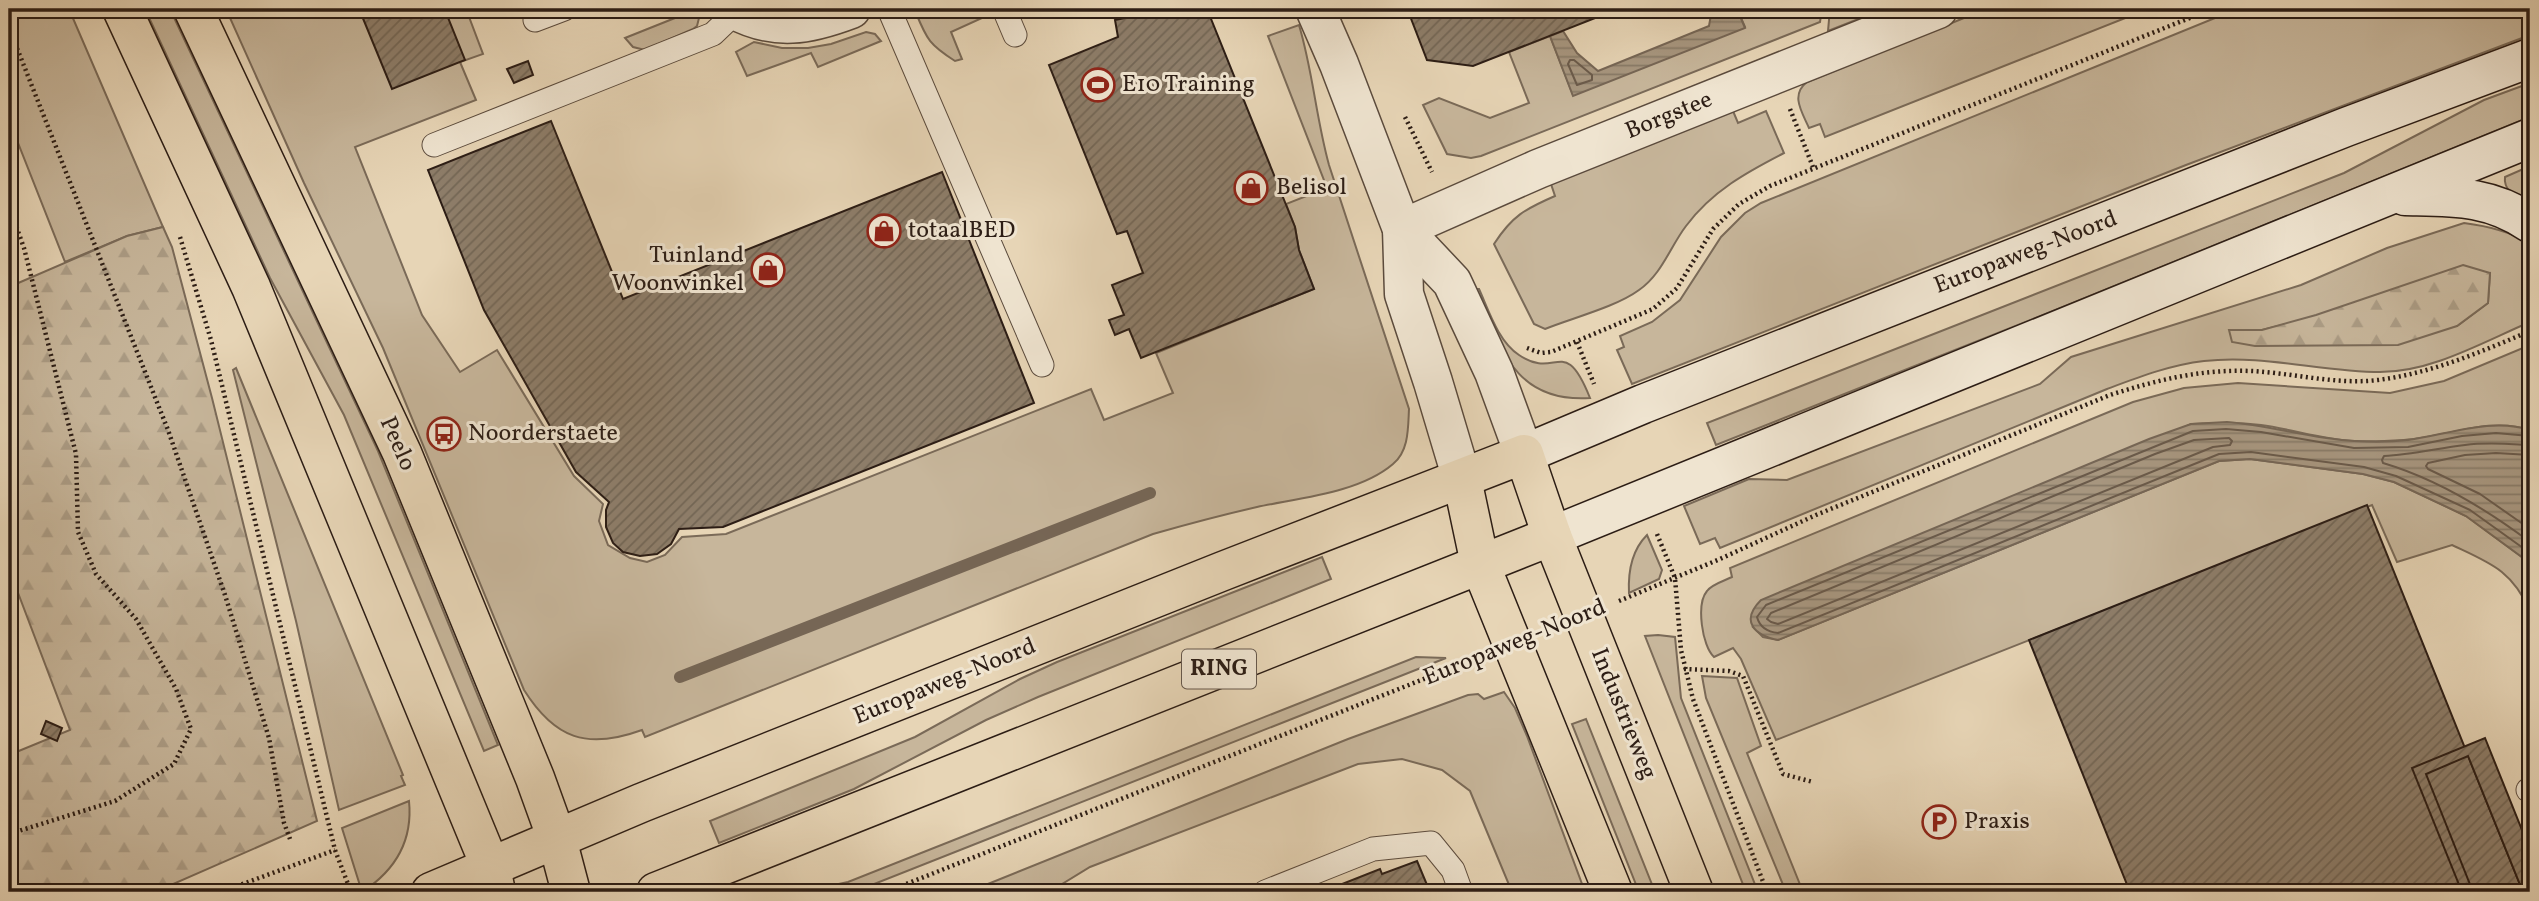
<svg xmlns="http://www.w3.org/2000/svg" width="2539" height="901" font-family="Vollkorn,serif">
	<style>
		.green { fill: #c7b69b; stroke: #7a6a58; stroke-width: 2; fill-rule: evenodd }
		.forest { fill: url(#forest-firs); stroke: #7a6a58; stroke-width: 2 }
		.water { fill: url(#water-rules); stroke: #766655; stroke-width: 2 }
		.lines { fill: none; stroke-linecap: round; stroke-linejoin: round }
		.shore { stroke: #6a5a4a; stroke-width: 2 }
		.stream { stroke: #766655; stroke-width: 12 }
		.building { fill: url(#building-hatch); stroke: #2c1d15; stroke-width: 2 }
		.lane-casing { stroke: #5b4b3d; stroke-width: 25 }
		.street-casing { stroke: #5b4b3d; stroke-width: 41 }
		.secondary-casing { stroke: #2c1d15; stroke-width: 41 }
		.primary-casing { stroke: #2c1d15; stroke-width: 41 }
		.path { stroke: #2c1d15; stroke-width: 4.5; stroke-dasharray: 2 3.5; stroke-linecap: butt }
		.lane { stroke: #efe4d0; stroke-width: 23 }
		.street { stroke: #efe4d0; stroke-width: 38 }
		.secondary { stroke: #efe4d0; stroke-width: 38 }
		.primary { stroke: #e7d5b6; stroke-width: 38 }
		.labels { text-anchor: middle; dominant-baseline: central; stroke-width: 6; stroke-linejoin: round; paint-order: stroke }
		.shield { fill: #efe4d0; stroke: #66594d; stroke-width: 2 }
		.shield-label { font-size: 23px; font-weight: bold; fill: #2c1d15 }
		.poi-label { font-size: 24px; fill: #2c1d15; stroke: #efe4d0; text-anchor: start }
		.street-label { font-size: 24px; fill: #2c1d15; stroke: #efe4d0 }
	</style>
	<defs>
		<pattern id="forest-firs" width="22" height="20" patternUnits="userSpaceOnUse" patternTransform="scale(1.75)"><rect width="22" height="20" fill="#c7b69b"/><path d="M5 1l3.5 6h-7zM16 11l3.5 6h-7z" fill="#ab9c85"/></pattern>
		<pattern id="water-rules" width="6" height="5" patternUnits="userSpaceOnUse" patternTransform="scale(1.75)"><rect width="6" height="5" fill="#a7967f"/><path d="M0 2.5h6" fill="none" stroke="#887a67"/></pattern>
		<pattern id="building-hatch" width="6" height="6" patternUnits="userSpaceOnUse" patternTransform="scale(1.75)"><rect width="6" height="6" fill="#8d7d69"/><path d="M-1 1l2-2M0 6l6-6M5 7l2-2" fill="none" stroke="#736655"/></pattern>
	</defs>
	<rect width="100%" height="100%" fill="#e7d5b6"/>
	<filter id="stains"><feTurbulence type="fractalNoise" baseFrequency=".00286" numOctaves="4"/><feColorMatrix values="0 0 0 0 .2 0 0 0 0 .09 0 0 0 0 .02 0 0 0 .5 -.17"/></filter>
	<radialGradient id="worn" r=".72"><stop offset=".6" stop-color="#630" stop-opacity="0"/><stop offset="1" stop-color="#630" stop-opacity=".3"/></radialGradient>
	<g class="green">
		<polygon points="9,9 69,9 163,227 127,236 65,262 9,120"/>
		<polygon points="145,9 170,9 378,451 498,745 484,751 344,415 270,278"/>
		<path d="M226,9H466L483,54L460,62L476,100L355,147L422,315L460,372L497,350L574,476L603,504L599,521L608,545L630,558L647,562L665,555L682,537L726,534L1091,389L1104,420L1173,393L1156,353L1314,289L1299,250L1295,227L1286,204L1327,188L1268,36L1299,25C1313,72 1316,118 1329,165L1409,409C1408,428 1409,451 1393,464C1359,493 1299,498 1257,507C1222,515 1188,524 1153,534L645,737L642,730C587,750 555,739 524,690L383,348L304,183Z"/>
		<polygon points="690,9 697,9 700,14 697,26 693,29 645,50 633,47 625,38 690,12"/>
		<path d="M925,9H991L993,13L951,32L962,59L955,61C930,45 927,40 916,13Z"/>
		<polygon points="1737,9 1822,9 1820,22 1481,156 1471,158 1447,154 1423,105 1439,98 1490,118 1529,103 1509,52 1550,36 1573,95 1745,27"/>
		<polygon points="1830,9 1884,9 1828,31"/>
		<path d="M1986,9H2148L1825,137L1820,124L1809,128C1802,112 1790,95 1807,82Z"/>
		<polygon points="2237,9 2530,9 2530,35 2186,165 1632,384 1617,350 1624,347 1620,336 1652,322 1680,300 1721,237 1745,213 1761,203"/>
		<polygon points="866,32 875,34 881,41 818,67 811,53 747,76 736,52 754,42 782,48 808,48 831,44"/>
		<polygon points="2530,83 2530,117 2048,313 1716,445 1707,423 2344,173 2484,100"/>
		<path d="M1733,111L1738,123L1766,111L1784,153C1747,172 1712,191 1686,226C1670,247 1662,274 1639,290C1616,307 1572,318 1545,329L1534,324L1494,244C1512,216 1525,209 1555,196L1551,184Z"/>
		<path d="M2530,166V205C2519,198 2503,192 2505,177Z"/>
		<path d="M2464,223C2488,226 2509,231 2530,243V322C2483,342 2432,372 2380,372C2322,372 2262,354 2204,361C2170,365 2139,377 2107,389L1720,548L1715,538L1700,544L1684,506L1749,479L1787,480L2040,384L2071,357L2301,285L2387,248ZM2490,273L2488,303L2457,326L2229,331L2262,330Z"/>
		<path d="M1475,289H1479C1489,311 1498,341 1519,355C1557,381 1564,333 1590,398C1514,403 1500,347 1475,289Z"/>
		<path d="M2530,345V430C2489,416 2445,438 2404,440C2388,441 2371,442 2355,441C2323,440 2292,429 2261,425C2237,422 2215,423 2191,424L1753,627L1763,637L1778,640L2219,461L2250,459L2363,474L2394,482L2466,516L2530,563V611C2512,570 2490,563 2452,545L2397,562L2372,505L1776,740L1741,659L1733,648L1714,657C1702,646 1696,604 1707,591C1712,584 1724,581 1732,577L1730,568L2133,402L2184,388L2238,383L2390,393L2444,381Z"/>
		<polygon points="236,368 403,775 401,776 405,785 339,810 296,621 233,370"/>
		<path d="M1647,535L1662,570L1659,579L1629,593C1628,573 1632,550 1647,535Z"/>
		<polygon points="1322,557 1331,579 1038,697 986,720 854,789 719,843 710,821 915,737 1020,679 1057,662"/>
		<polygon points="1658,635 1675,637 1681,698 1758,892 1746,892 1645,636"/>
		<polygon points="1416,657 1446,658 854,892 801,892 848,882"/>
		<polygon points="1702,676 1737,678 1761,746 1747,753 1803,892 1786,892 1706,698"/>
		<polygon points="1504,692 1515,708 1527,736 1585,892 1512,892 1470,791 1442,770 1402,759 1358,764 1090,867 1049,892 968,892 1348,739 1468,695 1478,694 1484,699"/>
		<polygon points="1586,719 1655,892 1639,892 1572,724"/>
		<path d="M409,801C413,841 396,870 362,892L342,828Z"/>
	</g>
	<g class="forest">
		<polygon points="163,227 172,247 212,398 317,821 155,892 9,892 9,755 70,730 9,569 9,287 127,236"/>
		<polygon points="2463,265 2490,273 2488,303 2457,326 2398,345 2255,346 2232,342 2229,330 2262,330 2316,315"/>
	</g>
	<g class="water">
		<polygon points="1712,9 1737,9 1745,28 1573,96 1550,36 1563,31 1577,53 1598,71 1709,26"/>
		<path d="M2227,422C2270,425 2311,439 2354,441C2371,442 2391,442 2408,440C2447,435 2491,417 2530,430V563L2466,516L2394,482L2363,474L2250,459L2219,461L1778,640C1754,635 1740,621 1761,600L2149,439L2191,424Z"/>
	</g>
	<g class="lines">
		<g class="shore">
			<polygon points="1570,60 1574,60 1592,75 1592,80 1577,85 1568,64"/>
			<path d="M2530,436L2496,433L2462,436L2408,447L2354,448L2261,432L2226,429L2193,431L1766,605L1757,617C1760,628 1768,632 1778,633L2219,454L2251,452L2364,467L2396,476L2470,510L2530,553"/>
			<polygon points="2229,438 2232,441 2230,445 2213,447 1778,624 1771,622 1767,619 1771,613 2155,454 2194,440"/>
			<path d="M2530,445C2508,444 2488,442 2465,445C2438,448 2412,455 2384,456L2382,460L2383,463C2437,479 2486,509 2530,542"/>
			<polyline points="2530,455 2496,453 2465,455 2428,463 2426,466 2428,469 2480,494 2530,529"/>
		</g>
		<polyline class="stream" points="680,677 1150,493"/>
	</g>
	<g class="building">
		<polygon points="381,9 448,9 445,10 465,60 392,89 362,16"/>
		<polygon points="1133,9 1207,9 1295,227 1299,250 1314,289 1141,358 1129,329 1115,335 1109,320 1124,315 1112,285 1143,273 1127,231 1117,234 1049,65 1118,37 1115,20 1135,16"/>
		<polygon points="1416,9 1618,9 1473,66 1427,60 1410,16"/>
		<polygon points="528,61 533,75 514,83 507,69"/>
		<polygon points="551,121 623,299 942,172 1034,403 723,527 679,529 671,544 657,554 640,556 623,552 613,543 606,527 606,510 609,502 576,472 484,310 428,170"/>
		<polygon points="2367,505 2523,892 2130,892 2029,640"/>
		<polygon points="46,721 62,728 57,741 41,734"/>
		<polygon points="2485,738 2530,850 2530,892 2523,892 2468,756 2426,774 2473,892 2462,892 2412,768"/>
		<polygon points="1417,861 1430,892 1322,892 1380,869 1382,874"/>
	</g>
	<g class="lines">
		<defs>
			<g id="lane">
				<polyline points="889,9 1042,365"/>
				<polyline points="1004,9 1015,35"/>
				<polyline points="535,20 564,9"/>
				<polyline points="434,145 713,34 737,11"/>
				<polyline points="2528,790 2530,789"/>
				<polyline points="1265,892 1373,849 1431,843 1453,870 1461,892"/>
			</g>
			<g id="street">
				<path d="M733,9C775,32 809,25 851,9"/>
				<polyline points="1315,9 1339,64 1402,229 1404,294 1433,382 1462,479"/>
				<polyline points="1402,229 1538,169 1938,9"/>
				<polyline points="1402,229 1452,282 1494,372 1524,454"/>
			</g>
			<g id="secondary">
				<path d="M2405,196C2452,197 2489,195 2530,223"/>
				<polyline points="1524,454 1643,404 2346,127 2530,58"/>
				<polyline points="1552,536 2530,138"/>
			</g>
			<g id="primary">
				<polyline points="122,9 251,287 491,868 496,892"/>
				<polyline points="193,9 402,453 535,778 557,839 571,892"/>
				<polyline points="1462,479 1480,564 1613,892"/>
				<polyline points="431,892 641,803 1223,571 1524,454 1552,536 1694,892"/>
				<polyline points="656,892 1552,536"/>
			</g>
		</defs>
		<use href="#lane" class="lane-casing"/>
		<use href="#street" class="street-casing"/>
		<use href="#secondary" class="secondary-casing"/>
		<use href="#primary" class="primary-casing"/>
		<g class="path">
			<polyline points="78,9 82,18"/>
			<polyline points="9,28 168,430 225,595 269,738 284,823 290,839"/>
			<polyline points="1790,109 1813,167"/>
			<polyline points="1405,117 1432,172"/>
			<polyline points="9,206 24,248 76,454 78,532 96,574 136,619 176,689 191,729 174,764 115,801 9,834"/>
			<polyline points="180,237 211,340 335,850 351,892"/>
			<polyline points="1577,342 1594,384"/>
			<polyline points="1527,348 1541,353 1551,352 1653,309 1677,288 1713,229 1739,204 1770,186 2212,9"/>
			<polyline points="1657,534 1675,578 1681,650 1693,699 1767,892"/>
			<path d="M1619,601L1720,559L1816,515L2110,395C2157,380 2201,369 2251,371C2293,373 2336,385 2378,380C2432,373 2481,352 2530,331"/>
			<polyline points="1684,669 1729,671 1743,676 1783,774 1813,782"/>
			<polyline points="221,892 335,850"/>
			<polyline points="886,892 1477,658"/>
		</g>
		<use href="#lane" class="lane"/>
		<use href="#street" class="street"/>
		<use href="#secondary" class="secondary"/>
		<use href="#primary" class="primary"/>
	</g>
	<defs>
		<symbol id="stadium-ring" viewBox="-11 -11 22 22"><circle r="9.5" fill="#efe4d0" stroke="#8f2418" stroke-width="1.5"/><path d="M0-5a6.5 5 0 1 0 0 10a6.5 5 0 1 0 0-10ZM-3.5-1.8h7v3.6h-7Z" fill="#8f2418"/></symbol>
		<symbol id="shop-ring" viewBox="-11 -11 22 22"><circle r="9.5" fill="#efe4d0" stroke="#8f2418" stroke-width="1.5"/><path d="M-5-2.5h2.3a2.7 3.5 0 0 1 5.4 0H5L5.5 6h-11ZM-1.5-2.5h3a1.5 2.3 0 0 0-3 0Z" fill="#8f2418"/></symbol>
		<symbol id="bus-ring" viewBox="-11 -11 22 22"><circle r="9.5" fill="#efe4d0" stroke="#8f2418" stroke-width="1.5"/><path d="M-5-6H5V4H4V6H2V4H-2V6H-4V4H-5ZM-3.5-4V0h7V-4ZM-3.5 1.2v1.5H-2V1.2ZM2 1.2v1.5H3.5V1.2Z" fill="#8f2418"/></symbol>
		<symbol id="parking-ring" viewBox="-11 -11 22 22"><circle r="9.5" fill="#efe4d0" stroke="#8f2418" stroke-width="1.5"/><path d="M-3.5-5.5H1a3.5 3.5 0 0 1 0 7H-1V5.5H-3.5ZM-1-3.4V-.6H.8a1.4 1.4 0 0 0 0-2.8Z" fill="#8f2418"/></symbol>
	</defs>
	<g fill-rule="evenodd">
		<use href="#stadium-ring" x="1079" y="66" width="38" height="38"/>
		<use href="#shop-ring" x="1232" y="169" width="38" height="38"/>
		<use href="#shop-ring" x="865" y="212" width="38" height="38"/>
		<use href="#shop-ring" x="749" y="251" width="38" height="38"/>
		<use href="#bus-ring" x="425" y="415" width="38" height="38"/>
		<use href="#parking-ring" x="1920" y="803" width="38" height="38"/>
	</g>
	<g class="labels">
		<rect class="shield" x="1182" y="649.5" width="74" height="39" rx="5"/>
		<g class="shield-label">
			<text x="1219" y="669">RING</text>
		</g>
		<g class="poi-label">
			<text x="1122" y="85">E10 Training</text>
			<text x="1276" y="188">Belisol</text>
			<text x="908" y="231">totaalBED</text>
			<text x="744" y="256" text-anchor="end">Tuinland<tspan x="744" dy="28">Woonwinkel</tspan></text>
			<text x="468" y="434">Noorderstaete</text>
			<text x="1964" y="822">Praxis</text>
		</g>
		<g class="street-label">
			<text transform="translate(1669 116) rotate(-22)">Borgstee</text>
			<text transform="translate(2026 253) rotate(-21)">Europaweg-Noord</text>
			<text transform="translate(397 444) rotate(66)">Peelo</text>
			<text transform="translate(1515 643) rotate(-22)">Europaweg-Noord</text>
			<text transform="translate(945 682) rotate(-22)">Europaweg-Noord</text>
			<text transform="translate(1623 714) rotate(68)">Industrieweg</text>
		</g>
	</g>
	<rect width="2539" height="901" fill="none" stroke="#e7d5b6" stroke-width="35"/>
	<rect x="10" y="10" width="2518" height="880" fill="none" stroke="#2c1d15" stroke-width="3.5"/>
	<rect x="18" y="18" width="2504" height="866" fill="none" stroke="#2c1d15" stroke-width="2"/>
	<rect width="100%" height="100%" filter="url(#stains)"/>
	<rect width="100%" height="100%" fill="url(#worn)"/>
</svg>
